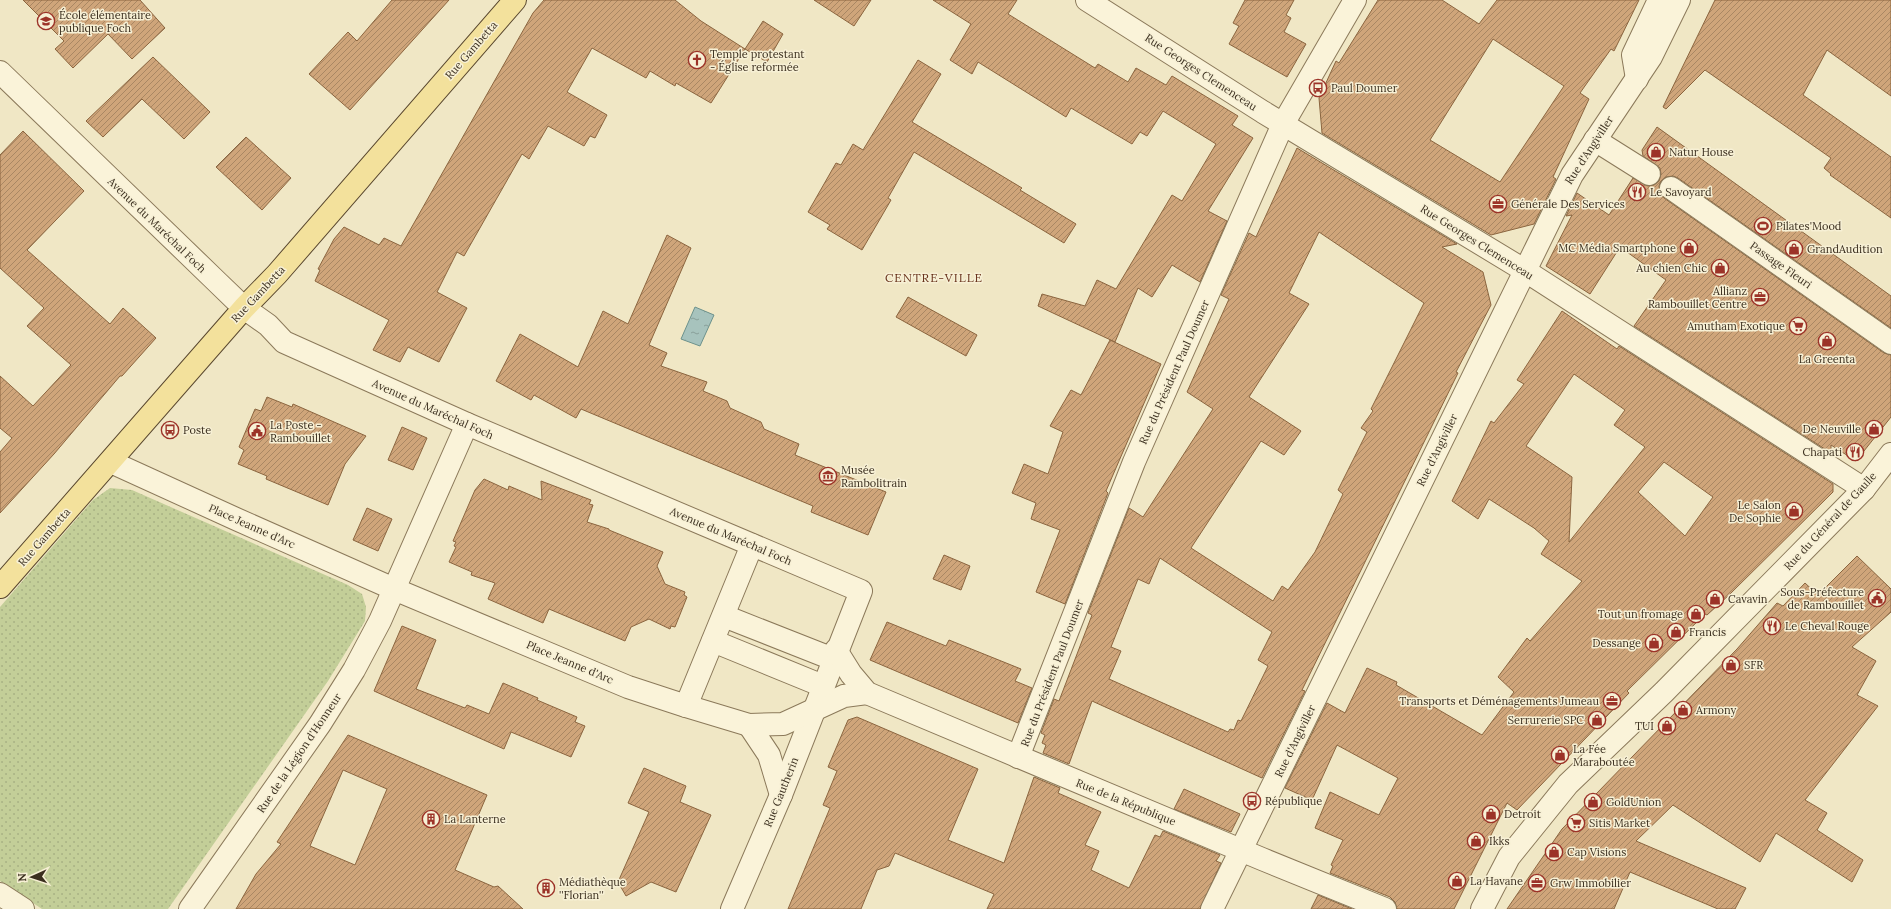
<svg xmlns="http://www.w3.org/2000/svg" width="1891" height="909" font-family="Lora,serif">
	<style>
		.park { fill: url(#park-dots) }
		.water { fill: url(#water-ripples); stroke: #6d928c }
		.building { fill: url(#building-hatch); stroke: #8b653f; fill-rule: evenodd }
		.lines { fill: none; stroke-linecap: round; stroke-linejoin: round }
		.minor-casing { stroke: #8b795a; stroke-width: 24 }
		.major-casing { stroke: #59472e; stroke-width: 24 }
		.minor { stroke: #faf3d9; stroke-width: 22 }
		.major { stroke: #f3e19c; stroke-width: 22 }
		.labels { text-anchor: middle; dominant-baseline: central; stroke-width: 3; stroke-linejoin: round; paint-order: stroke }
		.poi-label { font-size: 11px; fill: #3b2f1f; stroke: #f7f0d5; text-anchor: start }
		.street-label { font-size: 11px; fill: #3b2f1f; stroke: #f7f0d5 }
		.neighbourhood-label { font-size: 12px; letter-spacing: 1px; fill: #69341d; stroke: #f7f0d5 }
	</style>
	<defs>
		<pattern id="park-dots" width="8" height="8" patternUnits="userSpaceOnUse"><rect width="8" height="8" fill="#c3ce98"/><path d="M2 2h.1M6 6h.1" fill="none" stroke="#a8b183" stroke-width="1.8" stroke-linecap="round"/></pattern>
		<pattern id="water-ripples" width="26" height="14" patternUnits="userSpaceOnUse"><rect width="26" height="14" fill="#a7c3bd"/><path d="M2 4q2-2 4 0t4 0M15 11q2-2 4 0t4 0" fill="none" stroke="#899f99"/></pattern>
		<pattern id="building-hatch" width="6" height="6" patternUnits="userSpaceOnUse"><rect width="6" height="6" fill="#cfa57a"/><path d="M-1 1l2-2M0 6l6-6M5 7l2-2" fill="none" stroke="#a98763"/></pattern>
	</defs>
	<rect width="100%" height="100%" fill="#f0e7c5"/>
	<polygon class="park" points="110,488 132,490 348,585 362,594 366,607 365,621 328,681 168,909 42,909 0,881 0,607 93,500"/>
	<polygon class="water" points="695,307 714,315 700,346 681,339"/>
	<g class="building">
		<polygon points="23,0 140,0 165,28 132,59 108,34 73,68 55,49 64,41"/>
		<polygon points="392,0 449,0 350,110 309,74 348,32 357,41"/>
		<polygon points="544,0 675,0 701,21 745,49 711,103 676,83 675,86 650,71 646,78 592,48 567,92 607,115 595,138 590,136 584,146 548,126 529,159 522,154 464,256 457,252 437,292 467,308 439,362 408,347 400,362 373,350 389,320 315,281 320,270 318,269 334,239 344,227 379,245 384,238 401,246 533,13"/>
		<polygon points="814,0 871,0 854,26"/>
		<polygon points="933,0 1017,0 1008,14 1095,68 1098,64 1128,82 1136,68 1166,85 1172,76 1238,116 1232,125 1253,138 1208,211 1227,221 1200,282 1172,265 1152,297 1138,288 1115,342 1038,306 1042,294 1085,306 1097,280 1116,289 1172,195 1182,201 1216,144 1163,111 1147,136 1140,132 1132,144 1071,108 1066,117 978,62 972,74 950,60 971,24"/>
		<polygon points="1245,0 1294,0 1286,15 1291,18 1284,32 1306,44 1287,77 1229,44 1239,26 1233,23"/>
		<path d="M1378,0H1442L1479,24L1497,0H1639L1614,51L1611,49L1580,93L1589,99L1553,177L1556,179L1534,224L1491,235L1322,133L1319,98L1336,61L1339,63ZM1493,39L1564,86L1500,182L1430,140Z"/>
		<polygon points="1715,0 1891,0 1891,96 1827,50 1803,95 1891,157 1891,218 1830,175 1831,174 1824,168 1831,158 1705,70 1666,109 1663,107"/>
		<polygon points="763,21 783,34 767,62 745,49"/>
		<polygon points="153,57 210,112 184,139 142,99 103,137 86,121"/>
		<polygon points="918,60 941,74 912,122 1022,188 1020,190 1076,224 1064,243 914,152 888,198 891,200 862,250 827,229 830,225 808,212 836,163 841,165 853,144 863,150"/>
		<polygon points="1657,127 1891,296 1891,328 1678,178 1673,176 1666,177 1661,181 1659,186 1660,193 1664,198 1884,353 1891,355 1891,417 1856,461 1831,445 1831,453 1634,326 1666,280 1620,247 1590,294 1546,266 1572,215 1566,216 1577,193 1609,215 1633,178 1648,186 1654,185 1659,181 1661,174 1660,168 1643,156 1642,150"/>
		<polygon points="23,131 84,191 27,250 110,324 123,308 156,338 122,376 120,376 54,454 0,513 0,452 12,438 0,428 0,376 33,406 71,365 27,326 44,308 0,268 0,155"/>
		<polygon points="246,137 291,178 262,210 216,167"/>
		<path d="M1297,148L1457,244L1442,247L1483,272L1491,305L1456,372L1458,373L1302,690L1305,691L1262,778L1092,701L1069,764L1043,753L1046,745L1042,743L1045,735L1041,733L1054,699L1059,701L1092,615L1088,613L1129,508L1143,517L1213,409L1187,392L1229,299L1221,295L1249,233L1256,237ZM1319,232L1424,303L1371,409L1373,411L1361,428L1367,432L1338,490L1343,494L1315,552L1288,590L1282,586L1273,601L1191,548L1261,441L1284,455L1301,431L1249,397L1309,304L1289,293ZM1160,558L1272,632L1258,660L1268,666L1241,721L1238,720L1234,730L1230,729L1228,732L1109,679L1121,651L1111,647L1138,579L1149,584Z"/>
		<polygon points="667,235 691,248 649,345 667,353 661,366 707,382 703,391 727,401 730,408 761,422 764,429 799,444 795,455 886,492 868,535 811,512 813,506 581,409 576,418 534,395 531,400 496,381 520,334 578,367 603,311 628,324"/>
		<polygon points="908,297 977,335 966,356 896,317"/>
		<path d="M1562,311L1617,349L1619,346L1833,484V492L1729,595L1707,615L1705,614L1627,691L1629,693L1517,810L1507,803L1454,909H1397L1395,902L1390,897L1330,873L1333,866L1331,865L1343,840L1315,828L1330,792L1379,815L1398,778L1337,745L1312,800L1285,788L1327,703L1345,713L1367,668L1397,682L1396,685L1482,735L1514,692L1498,677L1527,638L1530,641L1582,581L1541,554L1549,541L1534,528L1489,499L1478,519L1452,501L1491,421L1494,423L1524,384L1517,380ZM1574,374L1625,410L1614,425L1645,447L1569,542L1572,477L1526,446ZM1664,462L1713,497L1685,536L1638,492Z"/>
		<polygon points="1110,340 1161,364 1106,491 1108,493 1065,604 1036,592 1060,530 1031,519 1036,503 1012,493 1024,464 1048,474 1063,432 1050,426 1071,390 1081,395"/>
		<polygon points="267,397 292,407 293,404 366,436 345,464 328,505 266,479 267,476 238,464 244,450 239,447 255,409 261,411"/>
		<polygon points="402,427 427,438 413,470 388,460"/>
		<polygon points="484,479 508,490 509,486 542,500 541,481 591,500 589,504 593,505 587,522 609,529 609,530 663,552 657,566 665,584 685,592 684,595 687,597 675,627 671,626 670,629 649,619 631,627 625,641 549,609 543,623 488,599 495,583 471,575 472,572 449,562 456,547 454,546 456,542 453,541 475,490"/>
		<polygon points="367,508 392,519 378,551 353,540"/>
		<polygon points="944,555 970,566 961,590 933,579"/>
		<polygon points="1857,556 1891,589 1891,612 1852,647 1876,661 1857,695 1878,706 1805,800 1827,813 1817,830 1863,860 1852,882 1776,833 1760,862 1673,805 1636,841 1746,888 1735,909 1718,909 1630,872 1614,909 1507,909 1562,829 1737,649 1777,603 1783,606 1805,583 1818,595"/>
		<polygon points="887,622 946,646 949,640 1021,669 1015,681 1032,688 1018,723 870,660"/>
		<polygon points="402,626 436,640 416,689 465,708 467,705 489,714 503,683 538,698 537,700 577,717 575,722 585,726 571,757 511,732 504,749 374,691"/>
		<polygon points="857,717 978,769 948,840 1004,863 1034,777 1060,788 1058,793 1101,812 1085,845 1099,851 1091,870 1129,888 1155,835 1160,837 1163,831 1220,855 1216,861 1221,863 1200,909 987,909 994,894 895,853 889,866 877,870 861,909 788,909 830,808 823,805 837,771 828,767 848,720"/>
		<path d="M348,735L487,795L455,870L494,887L498,886L523,909H236L256,874L281,844L277,842ZM343,770L387,789L355,865L310,846Z"/>
		<polygon points="644,768 686,786 680,802 711,815 676,892 651,882 626,896 618,882 649,812 628,803"/>
		<polygon points="1184,789 1240,814 1231,832 1174,809"/>
		<polygon points="1318,895 1352,909 1311,909"/>
	</g>
	<g class="lines">
		<defs>
			<g id="minor">
				<polyline points="1087,0 1263,112 1524,270 1864,489"/>
				<polyline points="0,72 215,280 244,308 268,325 284,342 467,424 861,591 781,795 732,909"/>
				<polyline points="1637,79 1633,55 1659,0"/>
				<polyline points="1595,140 1649,174"/>
				<polyline points="1671,188 1891,343"/>
				<polyline points="111,462 236,519 394,589 628,687 686,706 749,725 783,724 844,696 867,693"/>
				<polyline points="724,616 833,659"/>
				<polyline points="713,641 823,686"/>
				<polyline points="836,650 851,674 867,693 1262,859 1385,909"/>
				<polyline points="686,706 752,545"/>
				<polyline points="749,725 769,755 781,795"/>
				<polyline points="1018,757 1134,462 1283,124 1355,0"/>
				<polyline points="0,894 23,909"/>
				<polyline points="190,909 320,724 354,670 380,621 467,424"/>
				<polyline points="1212,909 1572,175 1651,57 1679,0"/>
				<polyline points="1482,909 1509,857 1568,784 1664,692 1864,489 1891,454"/>
			</g>
			<polyline id="major" points="0,587 244,308 277,274 515,0"/>
		</defs>
		<use href="#minor" class="minor-casing"/>
		<use href="#major" class="major-casing"/>
		<use href="#minor" class="minor"/>
		<use href="#major" class="major"/>
	</g>
	<defs>
		<symbol id="school-ring" viewBox="-11 -11 22 22"><circle r="9.5" fill="#f7f0d5" stroke="#9c3328" stroke-width="1.5"/><path d="M0-5L7-2L0 1L-7-2ZM-4 1L0 2.5L4 1V4Q0 6-4 4Z" fill="#9c3328"/></symbol>
		<symbol id="church-ring" viewBox="-11 -11 22 22"><circle r="9.5" fill="#f7f0d5" stroke="#9c3328" stroke-width="1.5"/><path d="M-1.2-6h2.4v3.5h3.3v2.4h-3.3V6h-2.4V-.1h-3.3v-2.4h3.3Z" fill="#9c3328"/></symbol>
		<symbol id="bus-ring" viewBox="-11 -11 22 22"><circle r="9.5" fill="#f7f0d5" stroke="#9c3328" stroke-width="1.5"/><path d="M-5-6H5V4H4V6H2V4H-2V6H-4V4H-5ZM-3.5-4V0h7V-4ZM-3.5 1.2v1.5H-2V1.2ZM2 1.2v1.5H3.5V1.2Z" fill="#9c3328"/></symbol>
		<symbol id="shop-ring" viewBox="-11 -11 22 22"><circle r="9.5" fill="#f7f0d5" stroke="#9c3328" stroke-width="1.5"/><path d="M-5-2.5h2.3a2.7 3.5 0 0 1 5.4 0H5L5.5 6h-11ZM-1.5-2.5h3a1.5 2.3 0 0 0-3 0Z" fill="#9c3328"/></symbol>
		<symbol id="restaurant-ring" viewBox="-11 -11 22 22"><circle r="9.5" fill="#f7f0d5" stroke="#9c3328" stroke-width="1.5"/><path d="M-5-6h1v4h1v-4h1v4h1v-4h1v5L-1.5 .5V6h-2V.5L-5-1ZM5-6V6H3V1.5H1.5Q1.5-4 5-6Z" fill="#9c3328"/></symbol>
		<symbol id="office-ring" viewBox="-11 -11 22 22"><circle r="9.5" fill="#f7f0d5" stroke="#9c3328" stroke-width="1.5"/><path d="M-6-3h4V-5.5h4V-3h4V5H-6ZM-1-4.5V-3h2v-1.5ZM-6 0V1H6V0Z" fill="#9c3328"/></symbol>
		<symbol id="stadium-ring" viewBox="-11 -11 22 22"><circle r="9.5" fill="#f7f0d5" stroke="#9c3328" stroke-width="1.5"/><path d="M0-5a6.5 5 0 1 0 0 10a6.5 5 0 1 0 0-10ZM-3.5-1.8h7v3.6h-7Z" fill="#9c3328"/></symbol>
		<symbol id="supermarket-ring" viewBox="-11 -11 22 22"><circle r="9.5" fill="#f7f0d5" stroke="#9c3328" stroke-width="1.5"/><path d="M-6-5.5h2.5l.6 2H6L4.5 2H-2.5L-4.4-4H-6ZM-1.5 3.2a1.3 1.3 0 1 0 .1 0ZM3 3.2a1.3 1.3 0 1 0 .1 0Z" fill="#9c3328"/></symbol>
		<symbol id="civic-ring" viewBox="-11 -11 22 22"><circle r="9.5" fill="#f7f0d5" stroke="#9c3328" stroke-width="1.5"/><path d="M-.6-6.5H3V-4.5H.6V-3L4-1V1h2V6H-6V1h2V-1L-.6-3ZM-1.2 2.5V6h2.4V2.5Z" fill="#9c3328"/></symbol>
		<symbol id="museum-ring" viewBox="-11 -11 22 22"><circle r="9.5" fill="#f7f0d5" stroke="#9c3328" stroke-width="1.5"/><path d="M0-6L6-3V-2H-6V-3ZM-5-1h2V3h-2ZM-1-1h2V3h-2ZM3-1h2V3H3ZM-6 4H6V6H-6Z" fill="#9c3328"/></symbol>
		<symbol id="building-ring" viewBox="-11 -11 22 22"><circle r="9.5" fill="#f7f0d5" stroke="#9c3328" stroke-width="1.5"/><path d="M-4-6H4V6H1V3H-1V6H-4ZM-2.5-4.3h1.7v1.8h-1.7ZM.8-4.3h1.7v1.8H.8ZM-2.5-1h1.7V.8h-1.7ZM.8-1h1.7V.8H.8Z" fill="#9c3328"/></symbol>
	</defs>
	<g fill-rule="evenodd">
		<use href="#school-ring" x="36" y="11" width="20" height="20"/>
		<use href="#church-ring" x="687" y="50" width="20" height="20"/>
		<use href="#bus-ring" x="1308" y="78" width="20" height="20"/>
		<use href="#shop-ring" x="1646" y="142" width="20" height="20"/>
		<use href="#restaurant-ring" x="1627" y="182" width="20" height="20"/>
		<use href="#office-ring" x="1488" y="194" width="20" height="20"/>
		<use href="#stadium-ring" x="1753" y="216" width="20" height="20"/>
		<use href="#shop-ring" x="1679" y="238" width="20" height="20"/>
		<use href="#shop-ring" x="1784" y="239" width="20" height="20"/>
		<use href="#shop-ring" x="1710" y="258" width="20" height="20"/>
		<use href="#office-ring" x="1750" y="287" width="20" height="20"/>
		<use href="#supermarket-ring" x="1788" y="316" width="20" height="20"/>
		<use href="#shop-ring" x="1817" y="331" width="20" height="20"/>
		<use href="#shop-ring" x="1864" y="419" width="20" height="20"/>
		<use href="#bus-ring" x="160" y="420" width="20" height="20"/>
		<use href="#civic-ring" x="247" y="421" width="20" height="20"/>
		<use href="#restaurant-ring" x="1845" y="442" width="20" height="20"/>
		<use href="#museum-ring" x="818" y="466" width="20" height="20"/>
		<use href="#shop-ring" x="1784" y="501" width="20" height="20"/>
		<use href="#civic-ring" x="1867" y="588" width="20" height="20"/>
		<use href="#shop-ring" x="1705" y="589" width="20" height="20"/>
		<use href="#shop-ring" x="1686" y="604" width="20" height="20"/>
		<use href="#restaurant-ring" x="1762" y="616" width="20" height="20"/>
		<use href="#shop-ring" x="1666" y="622" width="20" height="20"/>
		<use href="#shop-ring" x="1644" y="633" width="20" height="20"/>
		<use href="#shop-ring" x="1721" y="655" width="20" height="20"/>
		<use href="#office-ring" x="1602" y="691" width="20" height="20"/>
		<use href="#shop-ring" x="1673" y="700" width="20" height="20"/>
		<use href="#shop-ring" x="1587" y="710" width="20" height="20"/>
		<use href="#shop-ring" x="1657" y="716" width="20" height="20"/>
		<use href="#shop-ring" x="1550" y="745" width="20" height="20"/>
		<use href="#bus-ring" x="1242" y="791" width="20" height="20"/>
		<use href="#shop-ring" x="1583" y="792" width="20" height="20"/>
		<use href="#shop-ring" x="1481" y="804" width="20" height="20"/>
		<use href="#building-ring" x="421" y="809" width="20" height="20"/>
		<use href="#supermarket-ring" x="1566" y="813" width="20" height="20"/>
		<use href="#shop-ring" x="1466" y="831" width="20" height="20"/>
		<use href="#shop-ring" x="1544" y="842" width="20" height="20"/>
		<use href="#shop-ring" x="1447" y="871" width="20" height="20"/>
		<use href="#office-ring" x="1527" y="873" width="20" height="20"/>
		<use href="#building-ring" x="536" y="878" width="20" height="20"/>
	</g>
	<g class="labels">
		<g class="poi-label">
			<text x="59" y="15">École élémentaire<tspan x="59" dy="13">publique Foch</tspan></text>
			<text x="710" y="54">Temple protestant<tspan x="710" dy="13">- Église reformée</tspan></text>
			<text x="1331" y="88">Paul Doumer</text>
			<text x="1669" y="152">Natur House</text>
			<text x="1650" y="192">Le Savoyard</text>
			<text x="1511" y="204">Générale Des Services</text>
			<text x="1776" y="226">Pilates'Mood</text>
			<text x="1676" y="248" text-anchor="end">MC Média Smartphone</text>
			<text x="1807" y="249">GrandAudition</text>
			<text x="1707" y="268" text-anchor="end">Au chien Chic</text>
			<text x="1747" y="291" text-anchor="end">Allianz<tspan x="1747" dy="13">Rambouillet Centre</tspan></text>
			<text x="1785" y="326" text-anchor="end">Amutham Exotique</text>
			<text x="1827" y="359" text-anchor="middle">La Greenta</text>
			<text x="270" y="425">La Poste -<tspan x="270" dy="13">Rambouillet</tspan></text>
			<text x="1861" y="429" text-anchor="end">De Neuville</text>
			<text x="183" y="430">Poste</text>
			<text x="1842" y="452" text-anchor="end">Chapati</text>
			<text x="841" y="470">Musée<tspan x="841" dy="13">Rambolitrain</tspan></text>
			<text x="1781" y="505" text-anchor="end">Le Salon<tspan x="1781" dy="13">De Sophie</tspan></text>
			<text x="1864" y="592" text-anchor="end">Sous-Préfecture<tspan x="1864" dy="13">de Rambouillet</tspan></text>
			<text x="1728" y="599">Cavavin</text>
			<text x="1683" y="614" text-anchor="end">Tout un fromage</text>
			<text x="1785" y="626">Le Cheval Rouge</text>
			<text x="1689" y="632">Francis</text>
			<text x="1641" y="643" text-anchor="end">Dessange</text>
			<text x="1744" y="665">SFR</text>
			<text x="1599" y="701" text-anchor="end">Transports et Déménagements Jumeau</text>
			<text x="1696" y="710">Armony</text>
			<text x="1584" y="720" text-anchor="end">Serrurerie SPC</text>
			<text x="1654" y="726" text-anchor="end">TUI</text>
			<text x="1573" y="749">La Fée<tspan x="1573" dy="13">Maraboutée</tspan></text>
			<text x="1265" y="801">République</text>
			<text x="1606" y="802">GoldUnion</text>
			<text x="1504" y="814">Detroit</text>
			<text x="444" y="819">La Lanterne</text>
			<text x="1589" y="823">Sitis Market</text>
			<text x="1489" y="841">Ikks</text>
			<text x="1567" y="852">Cap Visions</text>
			<text x="1470" y="881">La Havane</text>
			<text x="559" y="882">Médiathèque<tspan x="559" dy="13">''Florian''</tspan></text>
			<text x="1550" y="883">Grw Immobilier</text>
		</g>
		<g class="street-label">
			<text transform="translate(471 50) rotate(-49)">Rue Gambetta</text>
			<text transform="translate(1201 72) rotate(33)">Rue Georges Clemenceau</text>
			<text transform="translate(1589 150) rotate(-57)">Rue d'Angiviller</text>
			<text transform="translate(157 225) rotate(44)">Avenue du Maréchal Foch</text>
			<text transform="translate(1477 242) rotate(32)">Rue Georges Clemenceau</text>
			<text transform="translate(1781 265) rotate(35)">Passage Fleuri</text>
			<text transform="translate(258 294) rotate(-47)">Rue Gambetta</text>
			<text transform="translate(1174 372) rotate(-66)">Rue du Président Paul Doumer</text>
			<text transform="translate(433 409) rotate(24)">Avenue du Maréchal Foch</text>
			<text transform="translate(1437 450) rotate(-64)">Rue d'Angiviller</text>
			<text transform="translate(1830 521) rotate(-47)">Rue du Général de Gaulle</text>
			<text transform="translate(252 526) rotate(24)">Place Jeanne d'Arc</text>
			<text transform="translate(731 536) rotate(23)">Avenue du Maréchal Foch</text>
			<text transform="translate(44 537) rotate(-49)">Rue Gambetta</text>
			<text transform="translate(570 662) rotate(23)">Place Jeanne d'Arc</text>
			<text transform="translate(1052 673) rotate(-69)">Rue du Président Paul Doumer</text>
			<text transform="translate(1295 741) rotate(-64)">Rue d'Angiviller</text>
			<text transform="translate(299 753) rotate(-56)">Rue de la Légion d'Honneur</text>
			<text transform="translate(781 792) rotate(-68)">Rue Gautherin</text>
			<text transform="translate(1126 802) rotate(22)">Rue de la République</text>
		</g>
		<g class="neighbourhood-label">
			<text x="934" y="277">CENTRE-VILLE</text>
		</g>
	</g>
	<g transform="translate(32 877) rotate(267)" stroke="#f7f0d5" stroke-width="3" paint-order="stroke">
	<path d="M0-3L7 15L0 10L-7 15Z" fill="#3b2f1f"/>
	<text y="-6" font-size="11" font-weight="bold" text-anchor="middle" fill="#3b2f1f">N</text>
	</g>
</svg>
